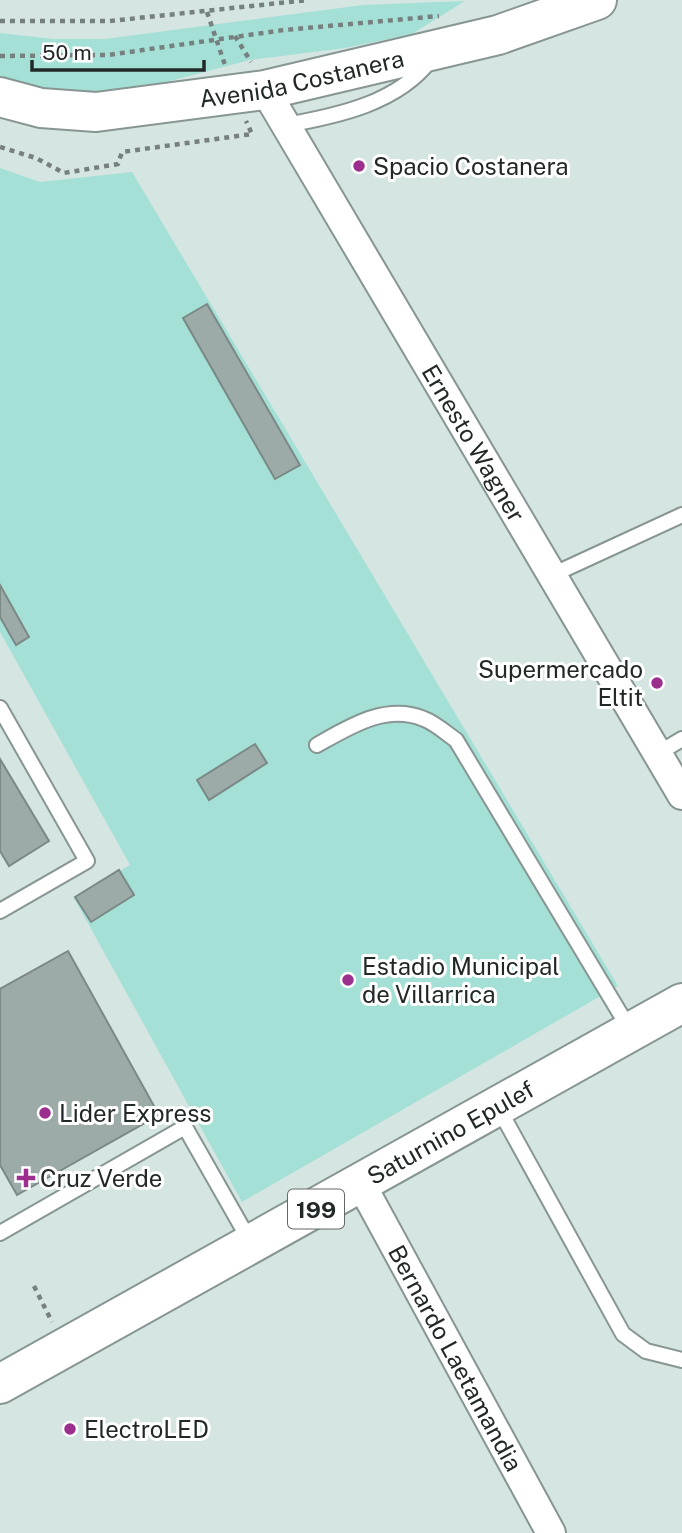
<svg xmlns="http://www.w3.org/2000/svg" width="682" height="1533" font-family="'Public Sans',sans-serif">
	<style>
		.green { fill: #a5e0d7 }
		.building { fill: #9caba8; stroke: #7a8986; stroke-width: 2 }
		.lines { fill: none; stroke-linecap: round; stroke-linejoin: round }
		.service-casing { stroke: #879693; stroke-width: 18 }
		.minor-casing { stroke: #879693; stroke-width: 32 }
		.secondary-casing { stroke: #879693; stroke-width: 42 }
		.primary-casing { stroke: #879693; stroke-width: 42 }
		.path { stroke: #76807f; stroke-width: 4.5; stroke-dasharray: 5 5; stroke-linecap: butt }
		.service { stroke: #fff; stroke-width: 14 }
		.minor { stroke: #fff; stroke-width: 28 }
		.secondary { stroke: #fff; stroke-width: 38 }
		.primary { stroke: #fff; stroke-width: 38 }
		.poi-dot { fill: #9c2e8d; stroke: #fff; stroke-width: 2.5 }
		.labels { text-anchor: middle; dominant-baseline: central; stroke-width: 6; stroke-linejoin: round; paint-order: stroke }
		.shield { fill: #fff; stroke: #646868; stroke-width: 2 }
		.shield-label { font-size: 23px; font-weight: bold; fill: #222827 }
		.street-label { font-size: 24px; fill: #222827; stroke: #fff }
		.poi-label { font-size: 24px; fill: #222827; stroke: #fff; text-anchor: start }
	</style>
	<rect width="100%" height="100%" fill="#d5e5e2"/>
	<g class="green">
		<polygon points="465,1 412,34 345,48 250,60 132,91 70,97 0,81 0,33 53,39 105,39 363,5"/>
		<polygon points="0,168 40,182 132,172 618,986 242,1202 74,898 130,865 0,632"/>
	</g>
	<g class="building">
		<polygon points="207,304 300,465 275,479 183,318"/>
		<polygon points="0,585 29,637 16,645 0,617"/>
		<polygon points="255,744 267,763 209,800 197,780"/>
		<polygon points="0,759 49,841 9,866 0,851"/>
		<polygon points="119,870 134,895 91,922 75,897"/>
		<polygon points="68,951 159,1115 17,1195 0,1165 0,989"/>
	</g>
	<g class="lines">
		<defs>
			<g id="service">
				<path d="M286,125C337,116 399,103 431,59"/>
				<polyline points="552,575 682,515"/>
				<polyline points="0,708 87,861 0,911"/>
				<path d="M317,745C349,727 386,703 424,719C435,723 446,733 456,740L630,1030"/>
				<polyline points="657,754 682,739"/>
				<polyline points="499,1109 623,1334 646,1351 682,1360"/>
				<polyline points="0,1233 185,1127 251,1243"/>
			</g>
			<g id="minor">
				<path id="s1" d="M265,90L682,795"/>
				<path id="s2" d="M361,1184L551,1533"/>
			</g>
			<g id="secondary">
				<path id="s3" d="M0,97L41,108L96,112L265,90L498,35L597,0"/>
			</g>
			<g id="primary">
				<path id="s4" d="M0,1384L682,1003"/>
			</g>
		</defs>
		<use href="#service" class="service-casing"/>
		<use href="#minor" class="minor-casing"/>
		<use href="#secondary" class="secondary-casing"/>
		<use href="#primary" class="primary-casing"/>
		<g class="path">
			<polyline points="207,12 226,68"/>
			<polyline points="0,21 110,21 308,0"/>
			<polyline points="235,36 251,62"/>
			<polyline points="0,56 108,55 284,30 439,16"/>
			<polyline points="0,147 36,158 64,173 118,164 122,152 252,134 246,121"/>
			<polyline points="42,1181 47,1189"/>
			<polyline points="34,1286 52,1322"/>
		</g>
		<use href="#service" class="service"/>
		<use href="#minor" class="minor"/>
		<use href="#secondary" class="secondary"/>
		<use href="#primary" class="primary"/>
	</g>
	<g class="poi-dot">
		<circle cx="359" cy="166" r="7"/>
		<circle cx="657" cy="683" r="7"/>
		<circle cx="348" cy="980" r="7"/>
		<circle cx="45" cy="1113" r="7"/>
		<path d="M22.5 1167.5h7v7h7v7h-7v7h-7v-7h-7v-7h7z"/>
		<circle cx="70" cy="1429" r="7"/>
	</g>
	<g class="labels">
		<rect class="shield" x="288" y="1189.5" width="56" height="39" rx="5"/>
		<g class="shield-label">
			<text x="316" y="1209">199</text>
		</g>
		<g class="street-label">
			<text stroke="none"><textPath href="#s3" startOffset="306">Avenida Costanera</textPath></text>
			<text stroke="none"><textPath href="#s1" startOffset="410">Ernesto Wagner</textPath></text>
			<text stroke="none"><textPath href="#s4" startOffset="516">Saturnino Epulef</textPath></text>
			<text stroke="none"><textPath href="#s2" startOffset="198">Bernardo Laetamandia</textPath></text>
		</g>
		<g class="poi-label">
			<text x="373" y="166">Spacio Costanera</text>
			<text x="643" y="669" text-anchor="end">Supermercado<tspan x="643" dy="28">Eltit</tspan></text>
			<text x="362" y="966">Estadio Municipal<tspan x="362" dy="28">de Villarrica</tspan></text>
			<text x="59" y="1113">Lider Express</text>
			<text x="40" y="1178">Cruz Verde</text>
			<text x="84" y="1429">ElectroLED</text>
		</g>
	</g>
	<path d="M32 60v10h172v-10" fill="none" stroke="#222827" stroke-width="3.5"/>
	<text x="42" y="60" font-size="21" fill="#222827" stroke="#ffffff" stroke-width="5" paint-order="stroke">50 m</text>
</svg>
